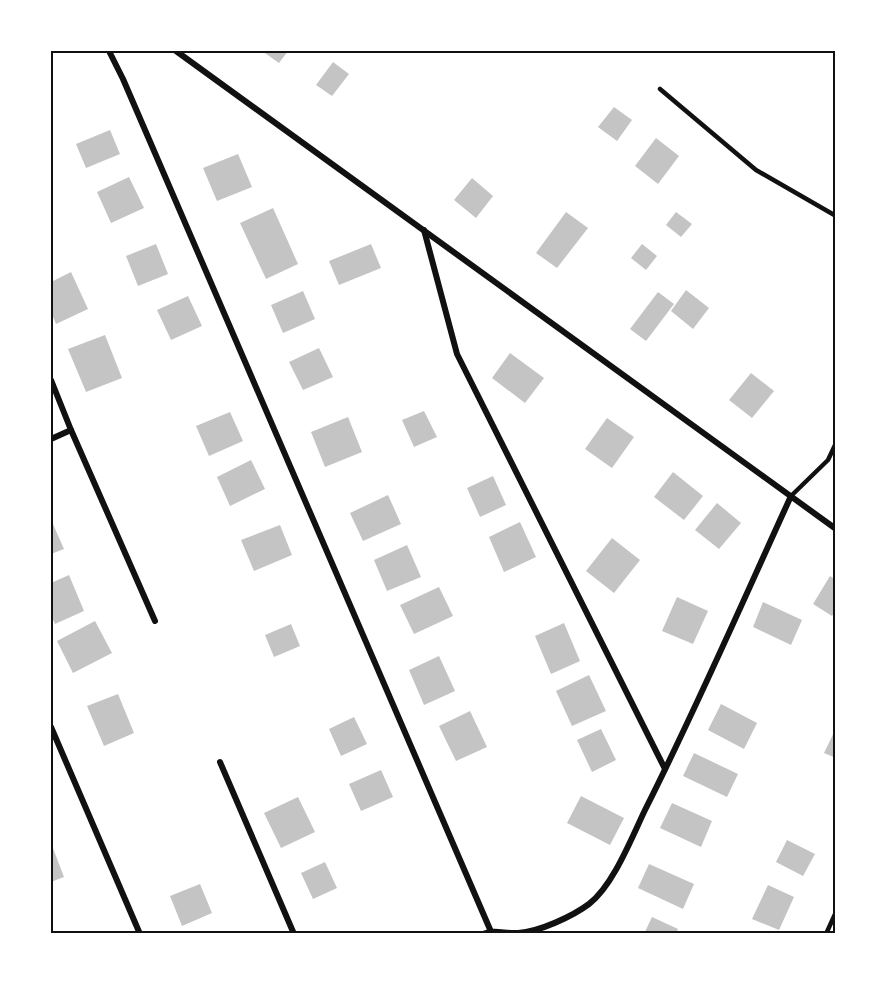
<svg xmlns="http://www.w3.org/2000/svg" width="887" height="985" font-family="'Work Sans',sans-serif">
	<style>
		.building { fill: #c4c4c4 }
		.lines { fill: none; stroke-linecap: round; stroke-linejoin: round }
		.service { stroke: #111; stroke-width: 4.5 }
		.minor { stroke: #111; stroke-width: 6 }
		.neatline { fill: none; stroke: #111; stroke-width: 2 }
	</style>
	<rect width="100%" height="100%" fill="#fff"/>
	<g class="building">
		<polygon points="262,51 288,51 279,63"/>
		<polygon points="333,62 349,74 332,96 316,85"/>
		<polygon points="614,107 632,120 617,141 598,127"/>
		<polygon points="110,130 120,154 86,168 76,144"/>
		<polygon points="656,138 679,156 658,184 635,166"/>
		<polygon points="238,154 252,187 217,201 203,168"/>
		<polygon points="129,177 144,208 111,223 97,192"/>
		<polygon points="472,178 493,196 476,218 454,200"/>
		<polygon points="273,208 298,264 266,279 240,223"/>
		<polygon points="566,212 588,228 557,268 536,253"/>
		<polygon points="676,212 692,224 681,237 666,225"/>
		<polygon points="156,244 168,274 138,286 126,256"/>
		<polygon points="371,244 381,268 339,285 329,261"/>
		<polygon points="642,244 657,256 646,270 631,258"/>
		<polygon points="71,272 88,309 56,324 51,312 51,282"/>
		<polygon points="686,290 709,308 693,329 671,311"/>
		<polygon points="303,291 315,319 283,333 271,305"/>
		<polygon points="658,292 674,304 646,341 630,329"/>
		<polygon points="188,296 202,326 171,340 157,310"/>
		<polygon points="105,335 122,378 86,392 68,349"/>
		<polygon points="319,348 333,377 303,390 289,362"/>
		<polygon points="510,353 544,378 525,403 492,378"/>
		<polygon points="751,373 774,391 752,418 729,400"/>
		<polygon points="424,411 437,437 414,447 402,420"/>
		<polygon points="230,412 243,441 209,456 196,426"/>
		<polygon points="348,417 362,452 325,467 311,432"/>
		<polygon points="607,418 634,437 612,468 585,449"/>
		<polygon points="251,460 265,489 230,506 217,477"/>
		<polygon points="673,472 703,496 684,520 654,497"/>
		<polygon points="493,476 506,505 480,517 467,488"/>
		<polygon points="388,495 401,524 363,541 350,513"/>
		<polygon points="717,503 741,523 719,549 695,530"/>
		<polygon points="520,522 536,557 504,572 489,537"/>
		<polygon points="53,524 64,549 51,554 51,525"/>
		<polygon points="280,525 292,555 254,571 241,540"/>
		<polygon points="612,538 640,560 614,593 586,571"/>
		<polygon points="407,545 421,577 387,591 374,560"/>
		<polygon points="69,575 84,611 55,624 51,615 51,583"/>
		<polygon points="830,576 836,580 836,610 832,616 813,604"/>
		<polygon points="439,587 453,616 414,634 400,605"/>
		<polygon points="677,597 708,611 693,644 662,631"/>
		<polygon points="763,602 802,620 791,645 753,627"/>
		<polygon points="95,621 112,653 73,673 57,641"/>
		<polygon points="564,623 580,661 551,674 535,636"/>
		<polygon points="291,624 300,646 274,657 265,635"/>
		<polygon points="439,656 455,691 424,705 409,670"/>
		<polygon points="589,675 606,711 572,726 556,691"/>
		<polygon points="118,694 134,733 104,746 87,706"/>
		<polygon points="721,704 757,723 744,749 708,730"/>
		<polygon points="470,711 487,747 456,761 439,726"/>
		<polygon points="354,717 367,744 341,756 329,729"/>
		<polygon points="836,728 836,758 824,753"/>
		<polygon points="601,729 616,760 592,772 577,740"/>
		<polygon points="694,753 738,774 727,797 683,776"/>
		<polygon points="381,770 393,797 361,811 349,784"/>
		<polygon points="581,796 624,818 610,845 567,823"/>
		<polygon points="298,797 315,832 281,848 264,813"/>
		<polygon points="672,803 712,821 701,847 660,828"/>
		<polygon points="787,840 815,854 803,876 776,862"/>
		<polygon points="51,843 64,877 51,882"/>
		<polygon points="325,862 337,888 313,899 301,873"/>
		<polygon points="649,864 694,884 683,909 638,888"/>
		<polygon points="200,884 212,913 182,926 170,896"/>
		<polygon points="768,885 794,897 779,930 752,919"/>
		<polygon points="652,917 678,929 676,934 644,934"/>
	</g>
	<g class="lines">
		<g class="service">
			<polyline points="660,89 756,170 836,216"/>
			<polyline points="791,496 828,460 836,443"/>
			<polyline points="826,934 836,912"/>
		</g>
		<g class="minor">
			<polyline points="109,51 123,79 492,934"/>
			<polyline points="176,51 836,529"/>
			<polyline points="424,230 457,354 665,769"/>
			<polyline points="51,380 71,430 155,621"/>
			<polyline points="51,439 71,430"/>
			<polyline points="51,727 140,934"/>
			<polyline points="220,762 294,934"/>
			<path d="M483,934C495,929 505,934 518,933C539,932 573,916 589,904C613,886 632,837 645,810C697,707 743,601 791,496"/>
		</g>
	</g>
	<rect width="887" height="985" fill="none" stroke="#ffffff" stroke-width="105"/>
	<rect x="52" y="52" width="782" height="880" class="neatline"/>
</svg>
